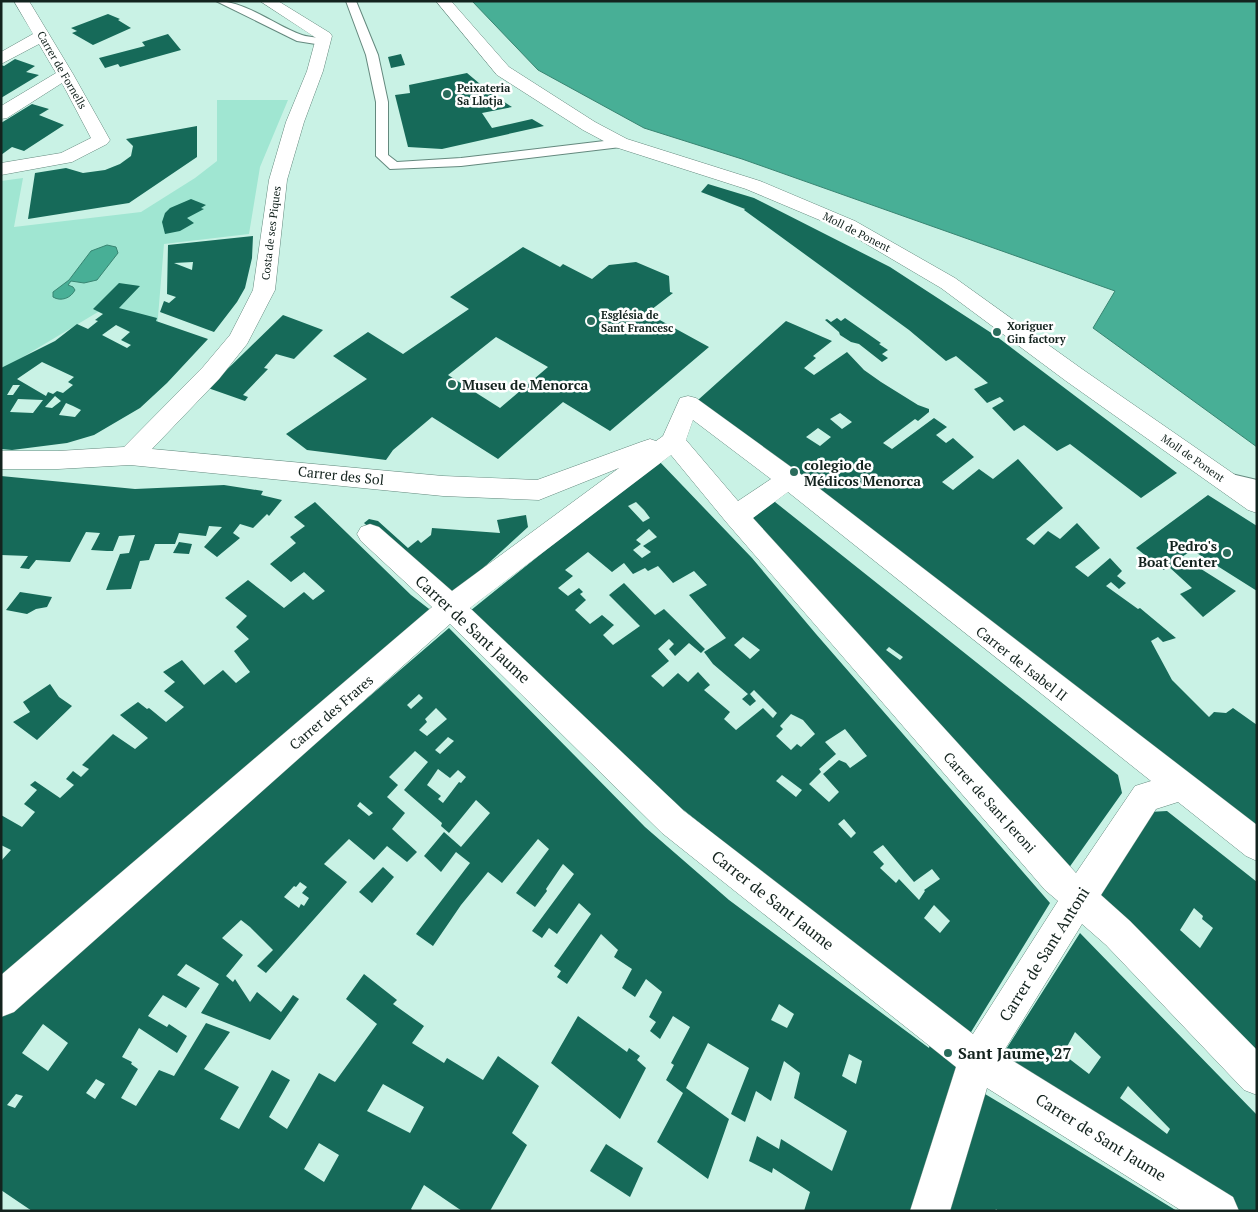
<svg xmlns="http://www.w3.org/2000/svg" width="1258" height="1212" font-family="'PT Serif',serif">
	<style>
		.green { fill: #a0e6d2 }
		.water { fill: #48af96; stroke: #388572 }
		.building { fill: #166a59; fill-rule: evenodd }
		.lines { fill: none; stroke-linecap: round; stroke-linejoin: round }
		.service-casing { stroke: #64897e; stroke-width: 2 }
		.minor-casing { stroke: #64897e; stroke-width: 1 }
		.tertiary-casing { stroke: #64897e; stroke-width: 1 }
		.service { fill: #fff; fill-rule: evenodd }
		.minor { fill: #fff; fill-rule: evenodd }
		.tertiary { fill: #fff; fill-rule: evenodd }
		.poi-dot { fill: #2a6c5c; stroke: #fff; stroke-width: 2 }
		.labels { text-anchor: middle; dominant-baseline: central; stroke-width: 5; stroke-linejoin: round; paint-order: stroke }
		.far-street-label { font-size: 11px; fill: #13231e; stroke: #fff }
		.far-poi-label { font-size: 11px; font-weight: bold; fill: #13231e; stroke: #fff; text-anchor: start }
		.poi-label { font-size: 14px; font-weight: bold; fill: #13231e; stroke: #fff; text-anchor: start }
		.street-label { font-size: 14px; fill: #13231e; stroke: #fff }
		.near-street-label { font-size: 16px; fill: #13231e; stroke: #fff }
		.near-poi-label { font-size: 16px; font-weight: bold; fill: #13231e; stroke: #fff; text-anchor: start }
	</style>
	<rect width="100%" height="100%" fill="#c9f2e5"/>
	<polygon class="green" points="217,100 288,100 260,167 249,234 164,244 156,341 108,306 1,370 1,181 23,178 14,227 141,212 195,178 217,161"/>
	<g class="water">
		<polygon points="472,1 1257,1 1257,447 1093,328 1115,291 742,159 644,128 538,70"/>
		<path d="M107,245L116,247L118,253L97,280L84,283L71,281L68,285L73,287L75,290C71,298 61,302 53,297V292L69,280L91,251Z"/>
	</g>
	<g class="building">
		<polygon points="108,14 120,19 118,20 131,28 93,45 72,33 77,31 71,28"/>
		<polygon points="168,34 181,50 120,67 118,64 105,68 99,58 145,46 142,42"/>
		<polygon points="401,54 405,65 391,68 388,57"/>
		<polygon points="15,59 35,66 26,72 39,75 1,98 1,65 4,66"/>
		<polygon points="467,73 492,94 512,107 482,113 492,128 532,119 544,126 442,149 408,147 395,95 410,93 409,85"/>
		<polygon points="32,104 49,109 39,115 64,125 24,151 12,147 1,155 1,123"/>
		<polygon points="197,126 197,157 129,203 28,219 35,173 66,168 83,173 105,170 120,164 131,156 133,146 126,139"/>
		<polygon points="708,184 754,198 890,267 996,336 1177,473 1141,498 1070,444 1057,451 1024,425 1014,431 992,408 1004,401 1000,397 987,403 974,389 988,383 956,356 946,361 909,330 744,210 745,209 701,192"/>
		<polygon points="191,199 206,205 201,208 204,209 187,218 194,223 180,231 165,234 162,222 165,213 170,208"/>
		<path d="M253,236L252,258L245,288L237,302L214,332L160,312L164,301L169,303L176,297L167,294L168,245ZM193,262L192,270L174,263Z"/>
		<path d="M523,247L560,267L563,264L592,279L609,265L636,262L669,276L670,292L673,293L647,313L709,347L610,431L563,402L498,459L432,417L393,450L386,460L307,450L286,434L367,379L333,356L368,332L403,354L469,309L450,297ZM496,337L548,367L500,408L448,375Z"/>
		<path d="M119,283L140,286L119,308L157,318L156,321L208,339L167,383L140,408L94,435L67,443L12,450L1,449V368L55,341L77,324L88,329L98,321L95,320L103,314L93,309ZM116,325L130,332L121,340L131,345L127,348L102,335ZM42,362L74,377L68,382L73,385L63,393L57,391L53,394L48,392L46,396L17,379ZM13,385H20L13,395H7ZM55,396L61,401L52,408L45,407ZM18,399L43,400L33,413L10,412ZM66,403L73,406L81,410L75,417L59,415Z"/>
		<polygon points="283,315 323,330 294,359 276,354 264,368 268,369 243,395 248,397 245,401 208,388"/>
		<polygon points="837,318 841,321 845,318 881,343 879,344 888,350 882,354 888,358 882,362 859,344 851,342 840,335 839,332 825,320 827,319 831,322"/>
		<path d="M786,321L832,341L813,356L816,358L804,368L814,375L847,352L864,370L881,382L918,405L929,409V412L918,421L915,419L883,443L892,449L934,418L947,427L936,435L946,443L953,438L974,457L942,482L953,490L979,469L993,479L1018,459L1063,508L1026,539L1034,545L1048,531L1060,539L1077,523L1100,548L1075,567L1088,577L1110,558L1122,571L1117,576L1126,583L1119,589L1111,582L1106,586L1138,609L1140,608L1176,638L1163,642L1158,637L1151,641L1172,680L1209,717L1214,712L1226,713L1233,708L1257,725V829L698,400ZM840,413L852,422L842,429L830,419ZM818,428L831,437L820,446L806,437Z"/>
		<path d="M658,460L752,558L816,634L1050,903L968,1037L681,808L470,611ZM636,502L644,510L650,518L643,522L628,506ZM649,529L657,537L643,546L651,552L642,558L633,550L641,544L636,540ZM588,552L612,572L624,563L633,574L645,568L648,571L658,566L673,583L694,571L707,585L689,595L726,638L704,652L713,664L748,694L742,699L750,706L756,701L750,694L754,690L777,713L773,718L763,708L736,730L724,719L730,712L704,690L710,685L698,672L688,682L678,673L663,687L651,676L669,661L658,649L669,639L674,644L669,649L675,656L689,643L701,653L705,649L664,609L655,615L624,583L609,595L640,626L613,645L603,635L614,625L602,615L590,624L575,610L586,600L580,594L583,592L579,588L568,596L558,588L573,576L565,570ZM743,637L760,650L750,659L734,645ZM791,714L803,720L815,734L801,747L797,744L791,750L776,736L783,729L780,726ZM845,729L867,756L850,768L846,763L839,760L823,774L839,792L829,802L809,784L821,772L819,769L836,754L825,742ZM782,775L802,790L796,797L776,781ZM844,819L856,833L851,838L838,824ZM883,845L914,882L932,869L940,879L924,890L925,891L919,900L899,879L896,883L880,868L884,864L873,852ZM934,905L950,921L940,933L924,918Z"/>
		<polygon points="1,476 135,489 224,485 263,491 261,495 282,500 269,516 267,514 253,528 240,524 233,533 240,538 217,557 204,547 222,527 209,526 206,536 179,533 175,544 155,544 149,560 140,561 131,589 106,590 120,554 129,553 135,535 119,536 113,551 107,551 91,550 100,533 86,532 70,562 36,560 29,569 20,568 28,556 1,555"/>
		<polygon points="1208,495 1257,526 1257,591 1192,550 1182,557 1236,591 1203,617 1180,594 1192,588 1168,566 1164,570 1136,548"/>
		<path d="M770,498L1118,775L1122,793L1066,872L744,519ZM889,647L903,657L900,660L886,650Z"/>
		<polygon points="315,502 411,595 433,612 1,976 1,861 11,850 1,845 1,815 22,827 35,812 24,804 37,790 30,785 35,781 60,798 74,785 66,779 73,771 81,777 89,769 82,765 113,734 135,749 148,738 120,715 138,702 147,709 149,708 166,722 184,707 164,691 175,682 163,672 182,660 204,685 223,670 236,683 250,672 234,651 249,639 236,627 247,616 225,598 248,580 284,608 304,592 313,600 325,591 304,572 291,582 270,564 296,543 290,537 305,526 294,517"/>
		<polygon points="526,515 528,527 447,601 364,523 369,519 378,521 408,548 418,540 421,543 431,535 432,528 500,533 497,520"/>
		<polygon points="179,542 192,544 189,554 173,553"/>
		<polygon points="20,592 52,597 47,607 36,609 27,614 6,610"/>
		<path d="M449,628L645,827L729,900L929,1048L930,1044L962,1068L918,1211H804L810,1192L773,1168L772,1173L749,1161L757,1136L779,1149L781,1139L832,1171L847,1131L794,1098L800,1073L784,1061L771,1101L756,1091L745,1122L731,1114L749,1068L708,1043L686,1088L729,1119L708,1179L657,1142L683,1093L666,1080L674,1065L671,1063L690,1027L673,1016L660,1039L650,1031L656,1022L649,1017L662,992L646,979L635,997L622,988L632,969L614,957L618,950L601,934L567,984L557,977L561,971L554,966L591,914L579,903L557,934L549,928L542,938L532,931L574,874L563,864L546,889L547,891L535,907L516,893L549,849L538,839L502,883L488,872L461,905L433,946L416,934L470,863L456,852L441,872L424,856L444,832L461,847L490,813L476,800L449,833L441,826L442,823L404,790L428,762L415,751L389,777L398,785L387,797L405,813L392,829L417,852L407,862L387,846L374,860L349,839L324,864L347,882L266,973L257,966L273,950L250,927L241,920L222,938L243,955L226,976L233,982L235,979L250,1002L257,992L281,1012L293,995L299,999L270,1040L201,1013L219,984L186,964L177,975L200,988L186,1008L163,995L148,1016L167,1027L169,1024L187,1036L177,1053L139,1028L122,1057L132,1062L131,1064L138,1069L121,1098L136,1106L159,1070L174,1076L206,1023L230,1032L204,1069L239,1087L220,1119L239,1129L272,1070L290,1080L269,1117L287,1129L319,1073L335,1082L377,1024L346,999L364,974L397,1000L393,1004L424,1026L412,1043L444,1063L447,1058L483,1080L498,1056L539,1086L512,1133L527,1145L490,1211H462L424,1185L411,1209L413,1211H32L1,1190V1013ZM419,694L423,698L411,709L407,705ZM436,708L447,719L427,736L419,730L427,722L425,719ZM448,737L454,741L440,754L435,750ZM438,769L450,778L458,770L466,777L461,783L459,782L443,803L438,799L441,796L427,785ZM360,802L373,813L369,816L357,806ZM300,882L307,887L302,893L309,898L304,906L301,904L299,908L284,897L294,886L296,887ZM779,1004L794,1014L787,1028L771,1020ZM43,1024L68,1043L48,1071L22,1053ZM849,1054L862,1061L856,1084L842,1076ZM96,1079L105,1084L95,1099L86,1093ZM383,1084L424,1107L410,1133L367,1111ZM16,1094L23,1096L15,1108L7,1105ZM319,1143L339,1155L324,1182L304,1169Z"/>
		<polygon points="50,684 59,697 72,706 37,740 13,722 30,712 23,702"/>
		<path d="M1167,811L1257,882V1069L1095,902L1149,812ZM1194,908L1203,916L1202,919L1213,928L1200,948L1180,930Z"/>
		<polygon points="383,867 394,877 372,903 359,892"/>
		<path d="M1080,933L1257,1115V1211H1230L996,1065ZM1075,1032L1101,1057L1089,1074L1063,1054ZM1128,1086L1170,1129L1167,1134L1120,1098Z"/>
		<polygon points="578,1016 627,1052 629,1048 640,1056 637,1060 646,1068 620,1119 551,1063"/>
		<polygon points="985,1094 1025,1118 1177,1211 998,1211 996,1209 995,1211 949,1211"/>
		<polygon points="606,1144 643,1168 630,1197 590,1171"/>
	</g>
	<g class="lines">
		<defs>
			<g id="service">
				<path d="M216,1C246,1 274,25 302,35C310,38 321,36 327,42L322,45L297,41Z"/>
				<polygon points="346,1 356,1 378,55 388,102 388,155 397,162 461,158 621,139 627,143 621,147 461,166 390,169 376,156 376,102 366,55"/>
				<polygon points="1227,473 1257,480 1257,493 1221,484 1219,479 1221,474"/>
			</g>
			<g id="minor">
				<polygon points="14,1 29,1 73,74 110,140 107,144 72,162 1,175 1,163 61,153 91,138 62,83 7,118 1,119 1,106 56,73 39,44 1,64 1,52 33,34"/>
				<path d="M260,1H278L330,33L332,36L323,71L304,122L287,180L275,290L247,344L219,379L152,449L443,476L537,480L641,442L650,439L656,441L663,436L680,398L688,396L696,398L798,472L1257,825V861L1246,856L1178,802L1156,809L1101,895L1130,921L1257,1050V1095L1244,1090L1106,945L1082,924L1002,1054L1233,1197L1239,1211H1182L987,1088L950,1211H910L956,1067L662,833L450,624L14,1012L1,1017V975L432,607L361,541L357,534L361,527L370,524L379,527L452,591L619,468L539,500L443,496L130,465L58,469H1V451H58L124,447L203,367L230,335L253,290L269,180L286,122L307,71L316,38ZM693,420L771,479L738,501L686,440ZM671,455L727,523L1045,890L1058,901L973,1034L684,811L470,608ZM788,492L1151,781L1135,786L1076,873L753,518Z"/>
			</g>
			<polygon id="tertiary" points="436,1 451,1 509,67 595,122 627,139 760,181 855,221 955,278 1082,369 1257,490 1257,513 1248,510 1066,381 941,288 841,229 746,189 615,147 583,130 497,75"/>
		</defs>
		<use href="#service" class="service-casing"/>
		<use href="#minor" class="minor-casing"/>
		<use href="#tertiary" class="tertiary-casing"/>
		<use href="#service" class="service"/>
		<use href="#minor" class="minor"/>
		<use href="#tertiary" class="tertiary"/>
	</g>
	<g class="poi-dot">
		<circle cx="447" cy="94" r="5"/>
		<circle cx="591" cy="321" r="5"/>
		<circle cx="997" cy="332" r="5"/>
		<circle cx="452" cy="384" r="5"/>
		<circle cx="794" cy="472" r="5"/>
		<circle cx="1227" cy="553" r="5"/>
		<circle cx="948" cy="1053" r="5"/>
	</g>
	<g class="labels">
		<g class="far-street-label">
			<text transform="translate(62 70) rotate(60)">Carrer de Fornells</text>
			<text transform="translate(857 232) rotate(27)">Moll de Ponent</text>
			<text transform="translate(271 233) rotate(-83)">Costa de ses Piques</text>
			<text transform="translate(1193 458) rotate(35)">Moll de Ponent</text>
		</g>
		<g class="far-poi-label">
			<text x="457" y="88">Peixateria<tspan x="457" dy="13">Sa Llotja</tspan></text>
			<text x="601" y="315">Església de<tspan x="601" dy="13">Sant Francesc</tspan></text>
			<text x="1007" y="326">Xoriguer<tspan x="1007" dy="13">Gin factory</tspan></text>
		</g>
		<g class="poi-label">
			<text x="462" y="384">Museu de Menorca</text>
			<text x="804" y="464">colegio de<tspan x="804" dy="16">Médicos Menorca</tspan></text>
			<text x="1217" y="545" text-anchor="end">Pedro's<tspan x="1217" dy="16">Boat Center</tspan></text>
		</g>
		<g class="street-label">
			<text transform="translate(341 475) rotate(6)">Carrer des Sol</text>
			<text transform="translate(1022 663) rotate(38)">Carrer de Isabel II</text>
			<text transform="translate(331 712) rotate(-41)">Carrer des Frares</text>
			<text transform="translate(990 802) rotate(48)">Carrer de Sant Jeroni</text>
		</g>
		<g class="near-street-label">
			<text transform="translate(473 629) rotate(43)">Carrer de Sant Jaume</text>
			<text transform="translate(773 900) rotate(38)">Carrer de Sant Jaume</text>
			<text transform="translate(1044 954) rotate(-58)">Carrer de Sant Antoni</text>
			<text transform="translate(1101 1137) rotate(32)">Carrer de Sant Jaume</text>
		</g>
		<g class="near-poi-label">
			<text x="958" y="1053">Sant Jaume, 27</text>
		</g>
	</g>
	<rect width="1258" height="1212" fill="none" stroke="#13231e" stroke-width="5"/>
</svg>
